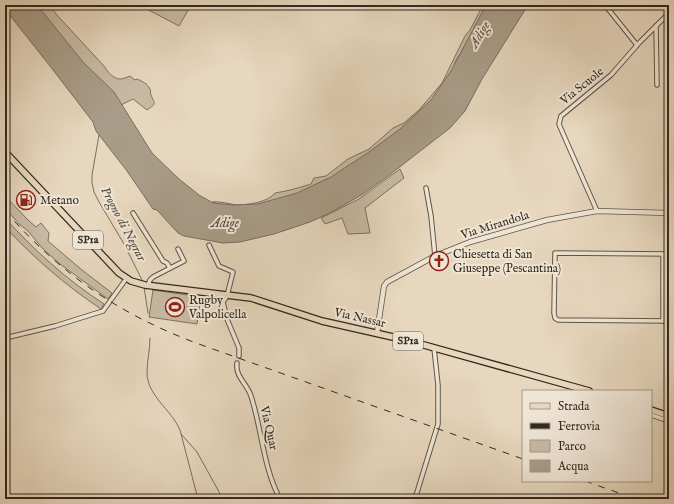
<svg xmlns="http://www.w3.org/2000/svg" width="674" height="504" font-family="'IM FELL English',serif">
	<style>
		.green { fill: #c8b9a3; stroke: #7d7160 }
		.water { fill: #a99c88; stroke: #796e5e }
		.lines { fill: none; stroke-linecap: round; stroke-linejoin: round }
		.stream { stroke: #796e5e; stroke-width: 1 }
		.minor-casing { stroke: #5f5446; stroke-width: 5.5 }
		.tertiary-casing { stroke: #5f5446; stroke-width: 6 }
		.primary-casing { stroke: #32291e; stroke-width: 8 }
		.minor { stroke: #efe5d5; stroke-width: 3.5 }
		.tertiary { stroke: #efe5d5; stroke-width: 4.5 }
		.primary { stroke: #e7d7be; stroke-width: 5.5 }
		.rail { stroke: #32291e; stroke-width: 1; stroke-dasharray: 7 7; stroke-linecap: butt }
		.labels { text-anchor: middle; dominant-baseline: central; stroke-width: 4; stroke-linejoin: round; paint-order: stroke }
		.shield { fill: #efe5d5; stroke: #6b6155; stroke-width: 1 }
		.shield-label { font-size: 11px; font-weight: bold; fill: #32291e }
		.street-label { font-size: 12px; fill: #32291e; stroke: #efe5d5 }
		.poi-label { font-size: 12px; fill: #32291e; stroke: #efe5d5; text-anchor: start }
		.water-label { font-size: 13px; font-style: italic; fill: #564c3e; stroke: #efe5d5 }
	</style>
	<rect width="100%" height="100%" fill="#e7d7be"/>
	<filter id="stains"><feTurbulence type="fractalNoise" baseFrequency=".005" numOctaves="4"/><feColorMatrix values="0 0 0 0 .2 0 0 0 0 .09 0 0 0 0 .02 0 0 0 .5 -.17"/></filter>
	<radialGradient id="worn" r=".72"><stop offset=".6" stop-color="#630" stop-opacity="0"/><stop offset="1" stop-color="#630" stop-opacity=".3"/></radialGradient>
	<g class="green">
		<path d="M36,5H50L56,14L104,66C107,71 113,79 120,79C123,79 127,77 130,76L135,80L137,79C143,82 147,83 150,89C151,91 150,93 151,95C155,105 157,103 147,110L133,99L121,105L68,47Z"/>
		<polygon points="139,5 191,5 179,26"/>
		<path d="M483,5H490L455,62L452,75L404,133L307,193L236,210L212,202C220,201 229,204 237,205C247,205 269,202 275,193C288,191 298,188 311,184L314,178L326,176L348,159L369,149L393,128L404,123L419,110L442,83L465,36L470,30Z"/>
		<polygon points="400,169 404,178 365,208 370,233 348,234 342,218 325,224 321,218 359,199"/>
		<polygon points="5,196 28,220 36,227 41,223 49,233 48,241 82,270 112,293 108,299 60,264 42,248 28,231 19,224 5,208"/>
		<path d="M5,218C35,251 67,280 104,304L101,309C65,285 34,258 5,227Z"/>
		<polygon points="153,290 201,297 197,324 149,317"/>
	</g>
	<polygon class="water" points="5,5 37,5 83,62 114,92 152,153 179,179 199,195 213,203 233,205 258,204 297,193 331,177 369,152 400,129 431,100 451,71 486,5 528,5 482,79 465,111 450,128 388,176 363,194 332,212 310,222 274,234 240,242 223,243 184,236 178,233 157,210 153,209 127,171 96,131 93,122 50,66 8,13"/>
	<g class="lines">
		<g class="stream">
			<polyline points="99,135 92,175 92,183 94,192 99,202 124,244 143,282"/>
			<polyline points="144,287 148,313"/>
			<path d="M150,338C150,350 147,361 147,372C147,396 171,409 180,430L198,499"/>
			<polyline points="181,434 197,452 223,499"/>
		</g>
		<defs>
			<g id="minor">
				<polyline points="605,5 637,45"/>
				<polyline points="656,26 657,85"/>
				<polyline points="426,188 431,216 435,256"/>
				<polyline points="597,211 561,129 559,124 561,116 611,75 639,43 669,13"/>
				<polyline points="133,213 163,261 167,263 170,268"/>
				<polyline points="209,245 219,266 233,272 227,296 223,302 227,319 239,348 239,356"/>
				<polyline points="669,254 555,253 554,313 555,318 558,320 669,321"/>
				<polyline points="148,285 150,280 153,277 184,261 178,249"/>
				<polyline points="663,321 663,254"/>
				<polyline points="5,338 55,326 103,311 126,279"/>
				<path d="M237,363C235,377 247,383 251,396C262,430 263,467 280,499"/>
				<polyline points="651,415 669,421"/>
				<polyline points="415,499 438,424 438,385 434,348"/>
			</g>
			<polyline id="tertiary" points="377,333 384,286 387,282 435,256 470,242 547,220 597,211 669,213"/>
			<g id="primary">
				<polyline points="5,152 119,273 131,281 145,285 251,298 322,321 406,340 589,391"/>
				<polyline points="651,410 669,416"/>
			</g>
		</defs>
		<use href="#minor" class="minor-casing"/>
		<use href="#tertiary" class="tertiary-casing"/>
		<use href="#primary" class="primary-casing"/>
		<use href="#minor" class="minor"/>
		<use href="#tertiary" class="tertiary"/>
		<use href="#primary" class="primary"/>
		<g class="rail">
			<path d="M5,211C61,274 117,313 196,343L523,459"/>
			<polyline points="585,481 636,499"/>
		</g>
	</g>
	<defs>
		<symbol id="fuel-ring" viewBox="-11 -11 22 22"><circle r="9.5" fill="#efe5d5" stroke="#8f2418" stroke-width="1.5"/><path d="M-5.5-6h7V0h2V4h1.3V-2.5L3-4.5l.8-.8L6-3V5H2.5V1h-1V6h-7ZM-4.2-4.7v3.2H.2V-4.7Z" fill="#8f2418"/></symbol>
		<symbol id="church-ring" viewBox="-11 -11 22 22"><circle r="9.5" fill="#efe5d5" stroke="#8f2418" stroke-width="1.5"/><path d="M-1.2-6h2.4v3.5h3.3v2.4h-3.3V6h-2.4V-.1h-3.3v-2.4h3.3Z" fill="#8f2418"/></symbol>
		<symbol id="stadium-ring" viewBox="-11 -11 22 22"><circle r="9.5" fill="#efe5d5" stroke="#8f2418" stroke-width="1.5"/><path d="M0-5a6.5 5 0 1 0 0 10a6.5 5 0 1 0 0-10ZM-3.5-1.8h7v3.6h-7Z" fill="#8f2418"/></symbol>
	</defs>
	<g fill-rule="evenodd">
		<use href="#fuel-ring" x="15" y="189" width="22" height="22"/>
		<use href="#church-ring" x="428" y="250" width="22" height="22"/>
		<use href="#stadium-ring" x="164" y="296" width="22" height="22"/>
	</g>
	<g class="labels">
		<g class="shield">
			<rect x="73" y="231" width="30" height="18" rx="3"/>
			<rect x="393" y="332" width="30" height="18" rx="3"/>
		</g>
		<g class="shield-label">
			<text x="88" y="240">SP1a</text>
			<text x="408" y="341">SP1a</text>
		</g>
		<g class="street-label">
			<text transform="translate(582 86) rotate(-39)">Via Scuole</text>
			<text transform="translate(495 225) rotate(-17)">Via Mirandola</text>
			<text transform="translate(360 318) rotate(13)">Via Nassar</text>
			<text transform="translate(269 428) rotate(77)">Via Quar</text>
		</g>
		<g class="poi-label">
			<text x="40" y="200">Metano</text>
			<text x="453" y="254">Chiesetta di San<tspan x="453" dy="14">Giuseppe (Pescantina)</tspan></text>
			<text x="189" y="300">Rugby<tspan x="189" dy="14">Valpolicella</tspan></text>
		</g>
		<g class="water-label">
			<text transform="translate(480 35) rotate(-60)">Adige</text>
			<text x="225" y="223">Adige</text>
			<text transform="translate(123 224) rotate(62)">Progno di Negrar</text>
		</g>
	</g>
	<rect width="674" height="504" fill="none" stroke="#e7d7be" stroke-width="20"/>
	<rect x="6" y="6" width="662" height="492" fill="none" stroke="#32291e" stroke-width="2"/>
	<rect x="10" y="10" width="654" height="484" fill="none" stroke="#32291e"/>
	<rect x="522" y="390" width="130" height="92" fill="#efe5d5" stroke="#a39a8c"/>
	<rect x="530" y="403" width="20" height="6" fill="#e7d7be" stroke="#a39a8c"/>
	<text x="558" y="410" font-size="12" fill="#32291e">Strada</text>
	<rect x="530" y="423" width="20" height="6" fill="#32291e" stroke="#a39a8c"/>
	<text x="558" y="430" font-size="12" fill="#32291e">Ferrovia</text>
	<rect x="530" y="440" width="20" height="12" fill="#c8b9a3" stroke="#a39a8c"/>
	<text x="558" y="450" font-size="12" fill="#32291e">Parco</text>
	<rect x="530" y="460" width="20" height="12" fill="#a99c88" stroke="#a39a8c"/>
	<text x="558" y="470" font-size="12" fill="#32291e">Acqua</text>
	<rect width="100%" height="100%" filter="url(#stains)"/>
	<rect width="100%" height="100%" fill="url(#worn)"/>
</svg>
